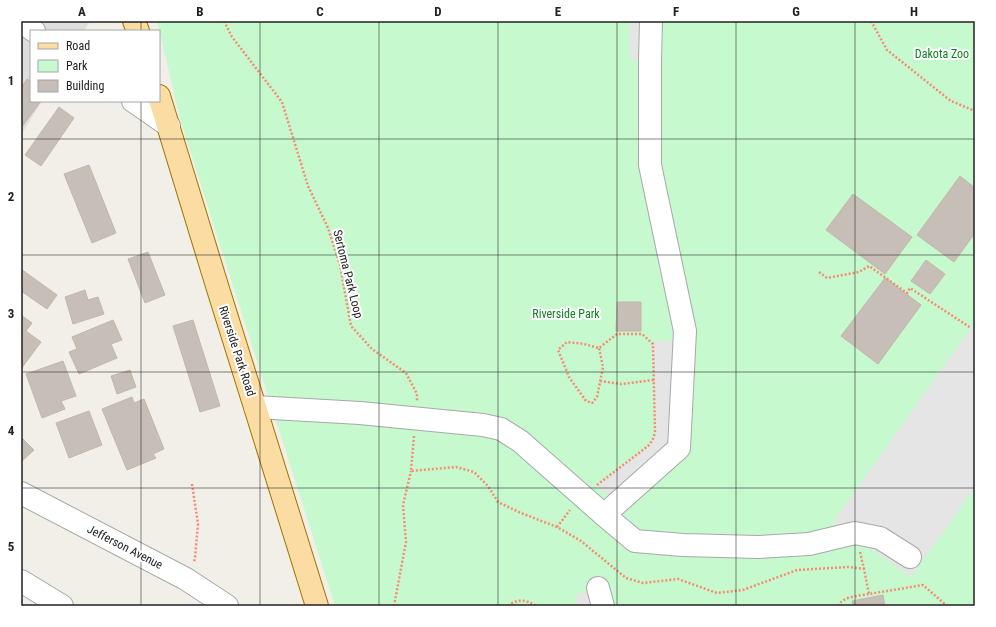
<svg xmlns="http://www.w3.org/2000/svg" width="996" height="627" font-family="'Roboto Condensed',sans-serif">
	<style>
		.residential { fill: #dfdede }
		.park { fill: #c7f9cf }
		.parking { fill: #e5e5e5 }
		.building { fill: #c6beb7; stroke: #c3b7aa }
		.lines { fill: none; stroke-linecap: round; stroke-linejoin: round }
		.minor-casing { stroke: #a8a8a8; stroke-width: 24 }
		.major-casing { stroke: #9c7602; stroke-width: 24 }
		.path { stroke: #f88b72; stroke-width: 2.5; stroke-dasharray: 2 2; stroke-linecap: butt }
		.minor { stroke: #fff; stroke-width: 22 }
		.major { stroke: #fbdca3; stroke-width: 22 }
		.grid { fill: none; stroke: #212121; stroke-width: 1; stroke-opacity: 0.55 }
		.labels { text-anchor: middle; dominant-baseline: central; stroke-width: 4; stroke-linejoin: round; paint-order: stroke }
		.park-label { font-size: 12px; fill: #0d8021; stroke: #fff }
		.street-label { font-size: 12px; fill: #212121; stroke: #fff }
		.neatline { fill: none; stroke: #212121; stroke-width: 1.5 }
		.grid-label { font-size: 13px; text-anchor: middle; font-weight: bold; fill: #212121 }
	</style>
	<rect width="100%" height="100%" fill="#f1efe8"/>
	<polygon class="residential" points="21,21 90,21 84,31 31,31 31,101 42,101 21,135"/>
	<polygon class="park" points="157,21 975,21 975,606 335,606 180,119"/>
	<g class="parking">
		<polygon points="630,21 651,21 650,60 630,60"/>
		<polygon points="975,322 975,488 911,577 833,522"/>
		<polygon points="654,341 684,341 679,448 618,503 597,486 648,446 652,441 655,433 653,344"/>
		<polygon points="598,588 603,606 578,606 575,595"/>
	</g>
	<g class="building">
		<polygon points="27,79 31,82 31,101 41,101 21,128 21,88"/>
		<polygon points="59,107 74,118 41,166 25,155"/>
		<polygon points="89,165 116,233 92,243 64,174"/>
		<polygon points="960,176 975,188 975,233 954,262 917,235"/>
		<polygon points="853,194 912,237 885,274 826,230"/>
		<polygon points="148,252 165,295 145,303 128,259"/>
		<polygon points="926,260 945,274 930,294 911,281"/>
		<polygon points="21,269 57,295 47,309 21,291"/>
		<polygon points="885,278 921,305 878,364 841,336"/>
		<polygon points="85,290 88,300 98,297 104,314 73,324 65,297"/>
		<polygon points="617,302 641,302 641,331 616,331"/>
		<polygon points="21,315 32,323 26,331 41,342 21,369"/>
		<polygon points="113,320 122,340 111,344 117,358 79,374 69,352 77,349 72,337"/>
		<polygon points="193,320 220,406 200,412 173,326"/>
		<polygon points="63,361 76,396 61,401 65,409 42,418 26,374"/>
		<polygon points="130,370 136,387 117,394 111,376"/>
		<polygon points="132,397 134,403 144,399 164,449 153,454 156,458 127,470 102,409"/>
		<polygon points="89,411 102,445 69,458 56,423"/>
		<polygon points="21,437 34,450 21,462"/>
		<polygon points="883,595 885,606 853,606 852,601"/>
	</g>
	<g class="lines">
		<defs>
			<g id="minor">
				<polyline points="21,22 34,31"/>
				<polyline points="133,101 169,126"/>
				<polyline points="255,407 360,413 483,425 501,429 520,441 604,515 635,541 683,545 758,547 809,544 855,533 880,538 910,557"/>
				<polyline points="21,493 186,579 227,606"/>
				<polyline points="604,515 679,448 685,331 650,165 650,60 651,21"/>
				<polyline points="21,581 62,606"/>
				<polyline points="598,588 603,606"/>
			</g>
			<g id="major">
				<polyline points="134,21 138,31"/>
				<polyline points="159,96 218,289 255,407 317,606"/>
			</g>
		</defs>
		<use href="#minor" class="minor-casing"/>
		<use href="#major" class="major-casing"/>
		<g class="path">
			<polyline points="224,21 232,37 282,102 308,186 328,228 340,265 351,326 372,349 406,373 417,394 417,401"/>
			<polyline points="871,21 887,50 951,101 975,111"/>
			<polyline points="819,272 827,278 859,272 869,266 907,293 910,288 971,328"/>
			<polyline points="600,381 621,384 654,380"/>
			<polyline points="414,436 411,471 456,467 474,472 488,486 498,502 521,513 557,527 581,541 626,578 643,583 678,579 717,593 743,590 797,570 848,567 864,569 869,594 923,585 947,606"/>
			<polyline points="192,484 198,524 195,558 194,562"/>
			<polyline points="597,485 648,446 652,441 655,433 653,344 642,334 617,334 599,348 584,344 567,342 558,350 569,377 586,401 592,403 597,397 603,367 599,348"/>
			<polyline points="557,527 570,510"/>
			<polyline points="860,552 864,569"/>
			<polyline points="394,606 406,542 403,505 411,471"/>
			<path d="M508,606C517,598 527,600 536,606"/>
			<path d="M838,606C843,596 859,596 869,594"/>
		</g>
		<use href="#minor" class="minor"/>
		<use href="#major" class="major"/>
	</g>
	<path class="grid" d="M141,21V31M260,21V606M379,21V606M498,21V606M617,21V606M736,21V606M855,21V606M141,101V606M21,139H975M21,255H975M21,372H975M21,488H975"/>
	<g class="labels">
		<g class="park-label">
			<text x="942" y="54">Dakota Zoo</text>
			<text x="566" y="314">Riverside Park</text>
		</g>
		<g class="street-label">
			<text transform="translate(348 274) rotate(76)">Sertoma Park Loop</text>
			<text transform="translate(237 351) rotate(72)">Riverside Park Road</text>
			<text transform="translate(125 547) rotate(27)">Jefferson Avenue</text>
		</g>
	</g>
	<rect width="996" height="627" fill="none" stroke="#ffffff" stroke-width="44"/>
	<rect x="30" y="30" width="130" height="72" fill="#ffffff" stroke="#a6a6a6"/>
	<rect x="38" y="43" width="20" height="6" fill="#fbdca3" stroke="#a6a6a6"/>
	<text x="66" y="50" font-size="12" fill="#212121">Road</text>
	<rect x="38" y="60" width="20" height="12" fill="#c7f9cf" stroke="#a6a6a6"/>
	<text x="66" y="70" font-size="12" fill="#212121">Park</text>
	<rect x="38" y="80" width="20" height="12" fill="#c6beb7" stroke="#a6a6a6"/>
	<text x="66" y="90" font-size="12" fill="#212121">Building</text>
	<rect x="22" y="22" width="952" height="583" class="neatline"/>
	<g class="grid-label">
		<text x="82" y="16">A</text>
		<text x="200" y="16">B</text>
		<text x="320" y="16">C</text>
		<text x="438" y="16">D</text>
		<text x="558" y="16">E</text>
		<text x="676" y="16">F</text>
		<text x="796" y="16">G</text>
		<text x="914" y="16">H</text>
		<text x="11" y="85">1</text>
		<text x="11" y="201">2</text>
		<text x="11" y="318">3</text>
		<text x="11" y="435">4</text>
		<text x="11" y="551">5</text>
	</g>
</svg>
